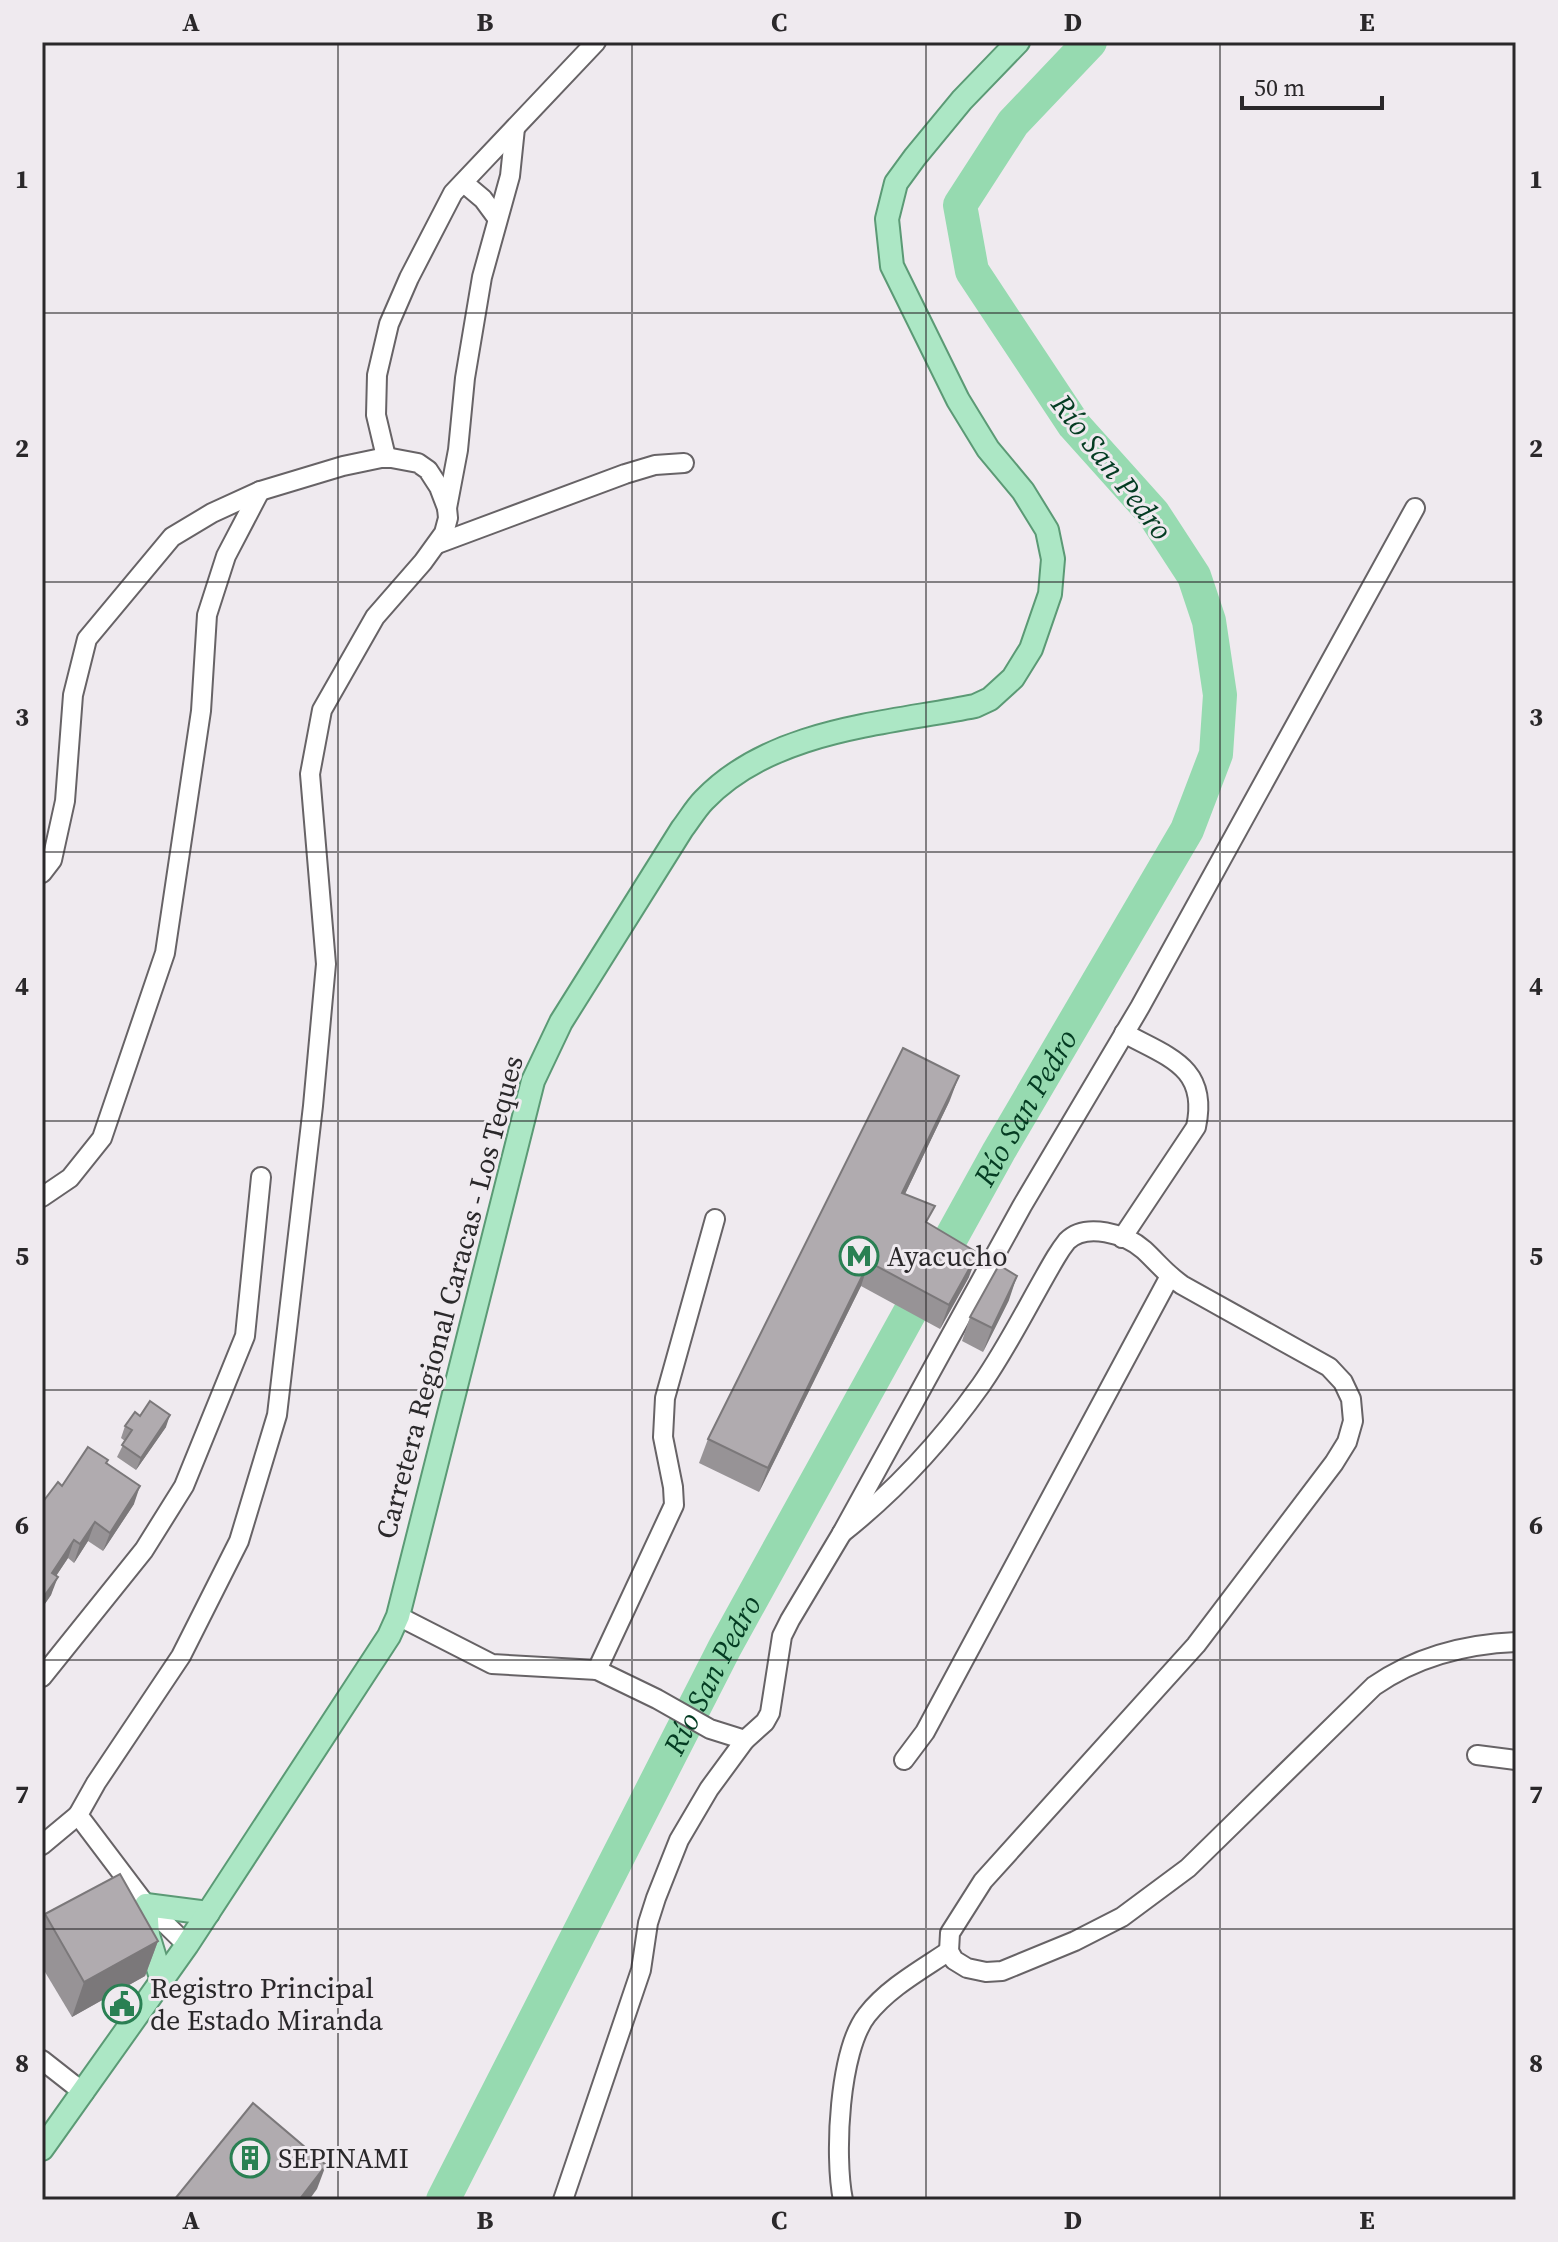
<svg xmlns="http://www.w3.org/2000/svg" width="1558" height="2242" font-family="'Source Serif 4',serif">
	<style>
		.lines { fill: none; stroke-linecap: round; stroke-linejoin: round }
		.river { stroke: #96dab0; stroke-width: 34 }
		.minor-casing { stroke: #676366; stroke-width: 22 }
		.major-casing { stroke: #5b9a75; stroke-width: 26 }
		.minor { stroke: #fff; stroke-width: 18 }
		.major { stroke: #ace7c5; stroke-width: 22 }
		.wall { fill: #979396 }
		.shaded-wall { fill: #7b787a }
		.building { fill: #b0abaf; stroke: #7b787a; stroke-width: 2 }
		.grid { fill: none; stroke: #2a282a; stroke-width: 2; stroke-opacity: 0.55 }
		.labels { text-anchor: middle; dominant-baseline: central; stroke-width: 6; stroke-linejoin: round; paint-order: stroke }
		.poi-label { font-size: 28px; fill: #2a282a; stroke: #efeaef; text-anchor: start }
		.street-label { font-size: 28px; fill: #2a282a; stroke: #efeaef }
		.water-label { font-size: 30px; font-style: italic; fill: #043c22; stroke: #efeaef }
		.neatline { fill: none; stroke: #2a282a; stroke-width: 3 }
		.grid-label { font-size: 26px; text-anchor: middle; font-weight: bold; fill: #2a282a }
	</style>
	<rect width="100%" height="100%" fill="#efeaef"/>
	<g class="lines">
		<path class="river" id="s1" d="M443,2200L725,1647L999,1151L1187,830L1216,754L1220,695L1209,621L1194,576L1153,513L1074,425L972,271L960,205L1013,123L1090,42"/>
		<defs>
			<g id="minor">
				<polyline points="464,183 483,199 497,218"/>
				<polyline points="386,457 376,415 377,375 389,324 409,278 453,193 596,42"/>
				<polyline points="447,508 458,450 465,378 482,277 510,176 515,128"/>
				<polyline points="437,544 625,474 655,465 684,463"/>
				<polyline points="42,873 52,860 65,801 73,695 87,639 172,537 212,513 260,491 343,466 386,457 418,463 428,470 439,487 447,508 448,518 444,533 423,562 375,617 322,710 310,774 326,964 313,1106 277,1415 239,1541 181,1656 96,1783 78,1815 146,1905 187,1945"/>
				<polyline points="42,1197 70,1178 102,1138 165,953 201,711 207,615 226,556 260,491"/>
				<path d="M1122,1238L1196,1127C1209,1067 1168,1057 1124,1033"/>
				<path d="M842,1533C894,1492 942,1440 981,1385C1009,1345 1031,1299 1056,1257C1059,1252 1063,1246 1067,1241C1086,1222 1126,1234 1144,1250C1158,1263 1165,1273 1182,1285L1329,1367L1343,1382L1351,1399L1353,1421L1347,1442L1334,1463L1196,1645L983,1881L950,1933L949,1951L954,1960L967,1968L986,1972L1002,1971L1075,1941L1122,1917L1188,1868L1374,1686C1416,1657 1466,1644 1516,1642"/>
				<polyline points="398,1616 492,1664 597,1670 657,1699 710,1729 745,1740"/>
				<polyline points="597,1670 674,1505 673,1487 663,1437 665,1398 715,1219"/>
				<polyline points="42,1677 144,1550 184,1486 245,1336 261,1177"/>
				<polyline points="1477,1755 1516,1760"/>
				<polyline points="904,1760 925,1732 1170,1276"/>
				<polyline points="42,1845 78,1815"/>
				<polyline points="42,2060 84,2093"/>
				<polyline points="563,2200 641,1970 648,1923 656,1898 679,1840 709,1789 745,1740 765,1722 770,1713 782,1636 790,1620 842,1533 1022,1206 1140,1007 1415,508"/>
				<path d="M843,2200C834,2156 839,2050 867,2015C888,1988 921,1970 949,1951"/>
			</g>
			<g id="major">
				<polyline points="162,1981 148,1935 146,1905 208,1913"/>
				<path d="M42,2149L187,1945L389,1636L398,1616L533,1081L561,1022L682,829C689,820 696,808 704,800C772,729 885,724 975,706L990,699L1013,678L1031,649L1050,594L1053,559L1047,530L1023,491L988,449L958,400L892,266L887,219L896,183L915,157L962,100L1018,42"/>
			</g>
		</defs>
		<use href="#minor" class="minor-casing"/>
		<use href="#major" class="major-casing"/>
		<use href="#minor" class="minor"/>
		<use href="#major" class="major"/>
	</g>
	<g class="wall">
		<polygon points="950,1100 905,1194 969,1277 940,1329 861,1286 759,1492 699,1463 708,1439"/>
		<polygon points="1009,1300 983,1352 962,1341 970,1317"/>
		<polygon points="140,1416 166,1427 136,1470 117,1457 125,1441 121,1438 125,1426"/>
		<polygon points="108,1460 107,1463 134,1504 103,1551 88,1541 74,1563 68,1558 56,1576 51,1595 42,1608 42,1503"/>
		<polygon points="45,1914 158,1941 145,1976 72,2017 42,1967 42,1921"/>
	</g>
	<g class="shaded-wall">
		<polygon points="959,1076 950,1100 894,1217 902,1193"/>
		<polygon points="978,1253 969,1277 940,1329 949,1305"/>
		<polygon points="869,1262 861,1286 759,1492 768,1468"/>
		<polygon points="1017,1276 1009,1300 983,1352 992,1328"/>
		<polygon points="170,1415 166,1427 136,1470 141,1458"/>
		<polygon points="140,1486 134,1504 103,1551 110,1533"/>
		<polygon points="95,1522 88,1541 74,1563 80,1544"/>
		<polygon points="74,1540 68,1558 46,1591 52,1573"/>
		<polygon points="58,1577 51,1595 42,1608 42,1599"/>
		<polygon points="158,1941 145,1976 72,2017 84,1982"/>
		<polygon points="326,2165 317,2189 309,2200 299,2200"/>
	</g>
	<g class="building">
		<polygon points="903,1048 959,1076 902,1193 935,1206 926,1222 978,1253 949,1305 869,1262 768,1468 708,1439"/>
		<polygon points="999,1265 1017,1276 992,1328 970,1317"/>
		<polygon points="150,1401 170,1415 141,1458 122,1445 132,1430 125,1426 135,1412 140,1416"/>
		<polygon points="88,1447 108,1460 106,1463 140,1486 110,1533 95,1522 80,1544 74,1540 52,1573 58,1577 42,1599 42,1503 58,1482 62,1486"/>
		<polygon points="120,1874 158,1941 84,1982 45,1914"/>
		<polygon points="253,2103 326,2165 299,2200 174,2200"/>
	</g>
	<path class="grid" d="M338,42V2200M632,42V2200M926,42V2200M1220,42V2200M42,313H1516M42,582H1516M42,852H1516M42,1121H1516M42,1390H1516M42,1660H1516M42,1929H1516"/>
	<defs>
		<symbol id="metro-ring" viewBox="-11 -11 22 22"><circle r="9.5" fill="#efeaef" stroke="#2a8053" stroke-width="1.5"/><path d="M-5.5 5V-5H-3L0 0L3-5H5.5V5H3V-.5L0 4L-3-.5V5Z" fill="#2a8053"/></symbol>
		<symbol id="civic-ring" viewBox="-11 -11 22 22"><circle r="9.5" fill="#efeaef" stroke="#2a8053" stroke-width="1.5"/><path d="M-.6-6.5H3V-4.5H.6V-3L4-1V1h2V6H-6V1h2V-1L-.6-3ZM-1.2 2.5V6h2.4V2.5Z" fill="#2a8053"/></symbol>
		<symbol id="building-ring" viewBox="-11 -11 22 22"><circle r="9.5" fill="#efeaef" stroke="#2a8053" stroke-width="1.5"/><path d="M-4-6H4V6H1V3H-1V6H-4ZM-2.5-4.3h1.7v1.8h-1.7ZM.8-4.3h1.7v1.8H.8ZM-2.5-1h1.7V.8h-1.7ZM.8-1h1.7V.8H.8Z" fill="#2a8053"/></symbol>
	</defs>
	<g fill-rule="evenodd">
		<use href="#metro-ring" x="837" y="1234" width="44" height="44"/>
		<use href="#civic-ring" x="100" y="1982" width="44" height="44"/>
		<use href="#building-ring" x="228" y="2136" width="44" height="44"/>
	</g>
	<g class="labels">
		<g class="poi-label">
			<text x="887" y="1256">Ayacucho</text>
			<text x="150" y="1988">Registro Principal<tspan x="150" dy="32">de Estado Miranda</tspan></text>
			<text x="278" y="2158">SEPINAMI</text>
		</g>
		<g class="street-label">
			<text transform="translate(449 1297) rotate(-75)">Carretera Regional Caracas - Los Teques</text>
		</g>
		<g class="water-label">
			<text transform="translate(1112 467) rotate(52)">Río San Pedro</text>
			<text stroke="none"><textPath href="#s1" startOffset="1238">Río San Pedro</textPath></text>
			<text stroke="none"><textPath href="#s1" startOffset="590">Río San Pedro</textPath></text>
		</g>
	</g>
	<rect width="1558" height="2242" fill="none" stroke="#efeaef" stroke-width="88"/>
	<path d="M1242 96v12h140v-12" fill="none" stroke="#2a282a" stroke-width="4"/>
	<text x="1254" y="96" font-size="24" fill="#2a282a" stroke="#efeaef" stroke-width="6" paint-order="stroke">50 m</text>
	<rect x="44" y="44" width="1470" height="2154" class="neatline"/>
	<g class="grid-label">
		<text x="191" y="31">A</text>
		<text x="485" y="31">B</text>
		<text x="779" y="31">C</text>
		<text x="1073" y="31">D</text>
		<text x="1367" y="31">E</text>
		<text x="22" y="188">1</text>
		<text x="1536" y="188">1</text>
		<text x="22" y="457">2</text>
		<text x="1536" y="457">2</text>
		<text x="22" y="726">3</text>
		<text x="1536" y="726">3</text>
		<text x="22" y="995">4</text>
		<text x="1536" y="995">4</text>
		<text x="22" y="1265">5</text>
		<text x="1536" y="1265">5</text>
		<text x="22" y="1534">6</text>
		<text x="1536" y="1534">6</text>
		<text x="22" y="1803">7</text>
		<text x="1536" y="1803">7</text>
		<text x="22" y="2072">8</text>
		<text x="1536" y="2072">8</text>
		<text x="191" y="2229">A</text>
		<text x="485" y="2229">B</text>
		<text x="779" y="2229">C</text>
		<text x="1073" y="2229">D</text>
		<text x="1367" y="2229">E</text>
	</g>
</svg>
